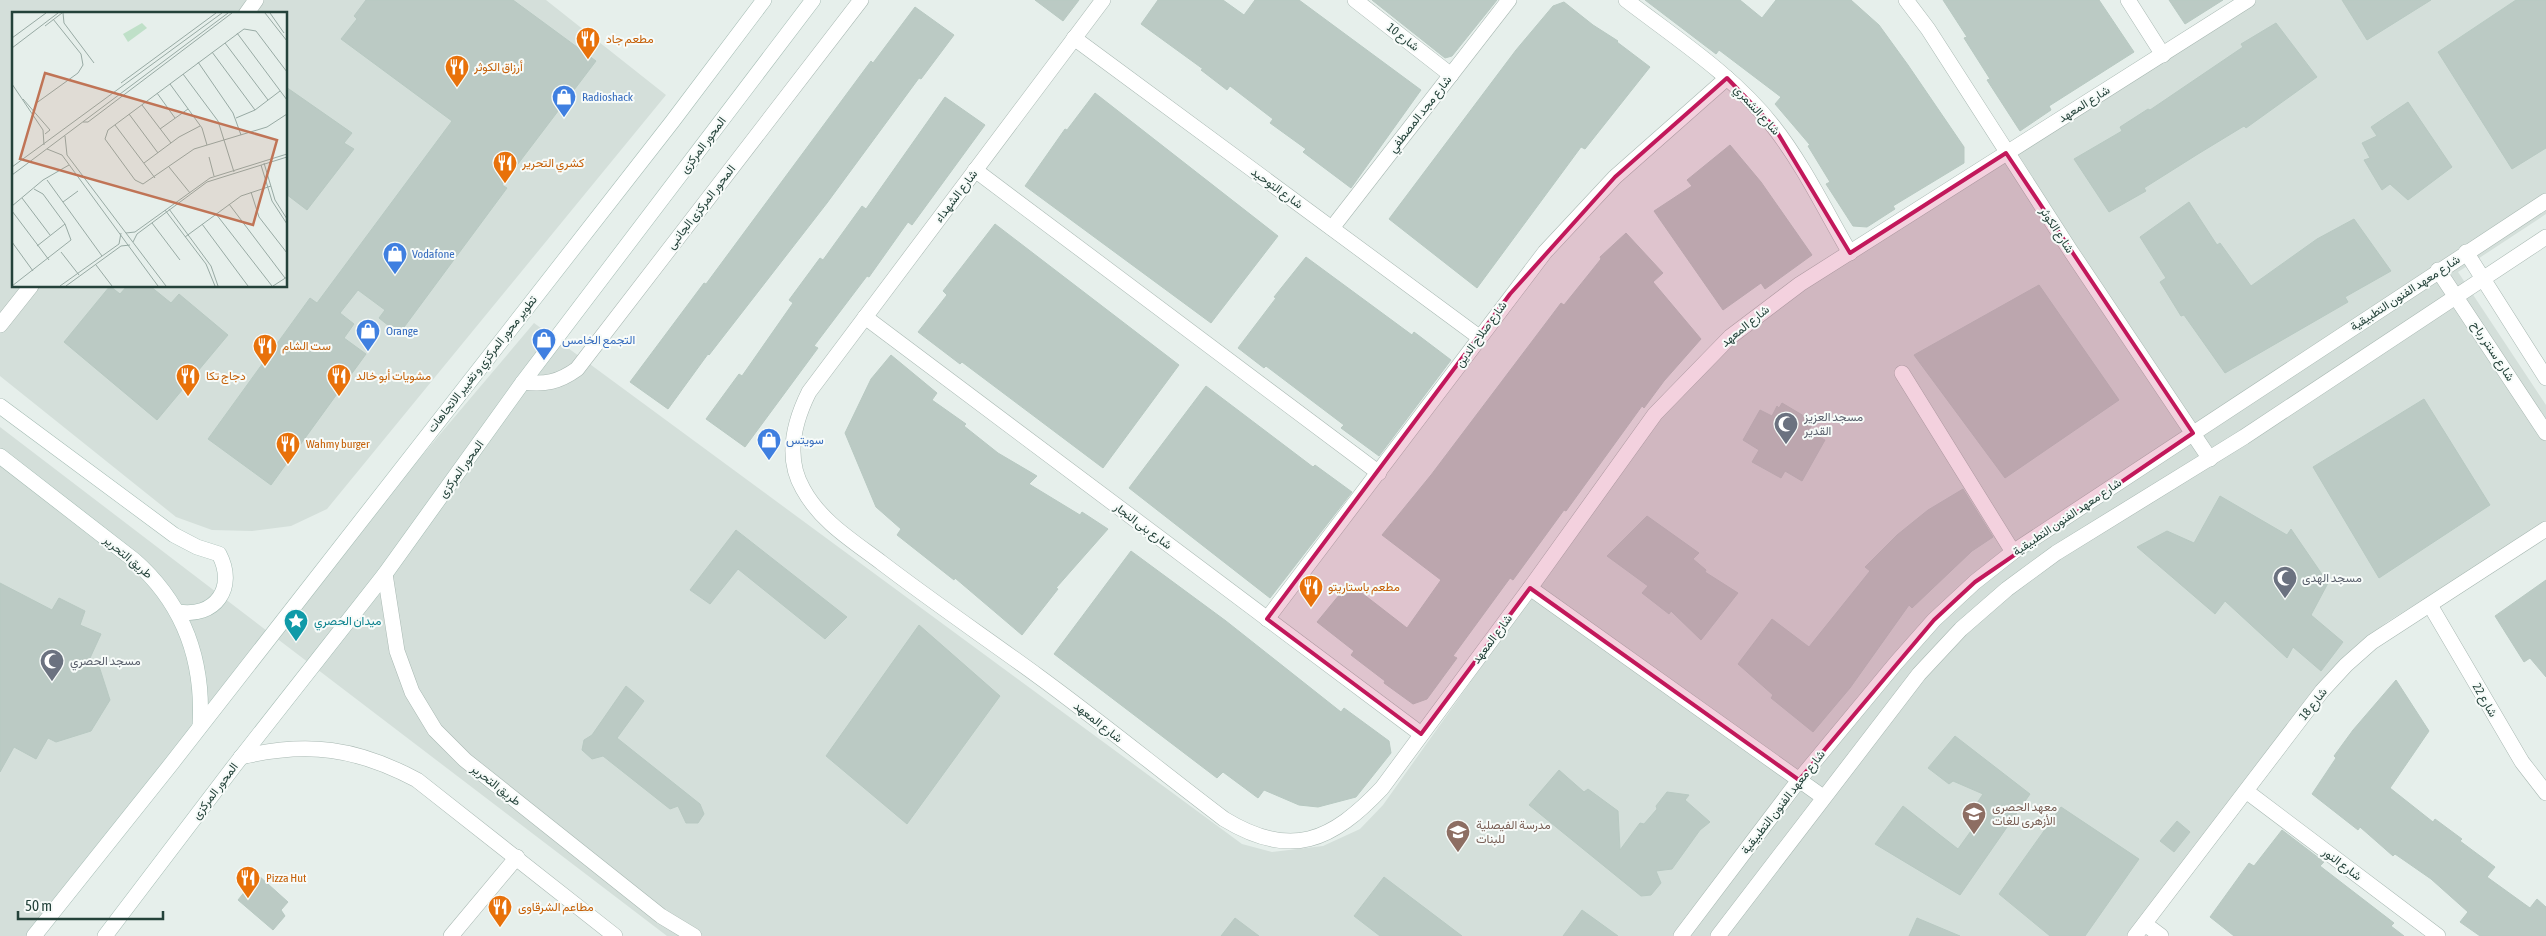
<svg xmlns="http://www.w3.org/2000/svg" width="2546" height="936" font-family="'Asap Condensed',Vazirmatn,sans-serif">
	<style>
		.built { fill: #d4dfda; fill-rule: evenodd }
		.building { fill: #bbcac4; stroke: #b8c9c2 }
		.lines { fill: none; stroke-linecap: round; stroke-linejoin: round }
		.minor-casing { stroke: #a8b8b2; stroke-width: 16 }
		.tertiary-casing { stroke: #a8b8b2; stroke-width: 16 }
		.secondary-casing { stroke: #a4bbb3; stroke-width: 16 }
		.minor { stroke: #fff; stroke-width: 15 }
		.tertiary { stroke: #fff; stroke-width: 15 }
		.secondary { stroke: #fff; stroke-width: 15 }
		.marked { fill: #c2185b; fill-opacity: 0.2; stroke: #c2185b; stroke-width: 4; stroke-linejoin: round }
		.labels { text-anchor: middle; dominant-baseline: central; stroke-width: 4; stroke-linejoin: round; paint-order: stroke }
		.street-label { font-size: 12px; fill: #24423a; stroke: #f7fbf9 }
		.food-label { font-size: 12px; fill: #c56008; stroke: #f7fbf9; text-anchor: start }
		.shop-label { font-size: 12px; fill: #366cbe; stroke: #f7fbf9; text-anchor: start }
		.worship-label { font-size: 12px; fill: #5b616d; stroke: #f7fbf9; text-anchor: start }
		.culture-label { font-size: 12px; fill: #0d838f; stroke: #f7fbf9; text-anchor: start }
		.education-label { font-size: 12px; fill: #785e54; stroke: #f7fbf9; text-anchor: start }
		.inset-road { fill: none; stroke: #98aaa4; stroke-width: 1 }
		.view { fill: #c07456; fill-opacity: 0.15; stroke: #c07456; stroke-width: 2.5 }
		.inset-edge { fill: none; stroke: #24423a; stroke-width: 2.5 }
	</style>
	<rect width="100%" height="100%" fill="#e6efeb"/>
	<g class="built">
		<path d="M0,0H546L666,95L327,509L291,526L252,531L212,530L176,517L0,376ZM14,14H286V286H14Z"/>
		<polygon points="2255,0 2546,0 2546,214 2458,272 2546,405 2546,523 2387,622 2355,647 2325,676 2128,936 667,936 271,634 44,936 0,936 0,427 271,634 534,323 1242,844 1272,852 1323,846 1360,829 1383,805 1664,410 1693,376 1773,309"/>
	</g>
	<g class="building">
		<polygon points="366,0 513,0 596,61 502,185 507,188 399,334 379,318 385,310 358,290 340,313 354,324 344,338 366,354 271,485 208,439 310,298 317,303 452,121 341,39 357,19 354,16"/>
		<polygon points="1035,0 1079,0 1063,21"/>
		<polygon points="1158,0 1223,0 1244,15 1255,0 1299,0 1421,90 1351,188 1303,152 1306,149 1270,123 1273,119 1230,86 1227,90 1201,70 1203,69 1141,24"/>
		<polygon points="1372,0 1497,0 1452,56 1445,58"/>
		<polygon points="1645,0 1740,0 1762,18 1776,0 1851,0 1879,25 1908,65 1964,147 1964,163 1893,206 1895,209 1867,227 1853,226 1826,184 1830,182 1808,146 1810,145 1775,104 1781,97 1719,50 1716,54"/>
		<polygon points="1943,0 2099,0 2134,52 2049,106 2051,110 2020,131 1987,80 1990,79 1964,38 1967,37"/>
		<polygon points="2169,0 2223,0 2185,24"/>
		<polygon points="2342,0 2431,0 2367,40"/>
		<polygon points="2516,0 2546,0 2546,148 2512,169 2438,52"/>
		<polygon points="1564,2 1593,25 1618,41 1617,42 1650,67 1585,149 1581,147 1477,288 1389,219 1516,50 1553,6"/>
		<polygon points="915,7 954,35 921,79 919,78 827,203 709,355 708,354 668,409 630,382 704,283 706,284 871,61 873,63"/>
		<polygon points="2276,23 2317,77 2246,128 2244,126 2198,154 2144,188 2146,191 2109,212 2074,159 2122,131 2120,127 2148,109 2150,110 2243,47 2241,44"/>
		<polygon points="286,87 352,133 344,143 354,149 307,210 286,194"/>
		<polygon points="1095,93 1278,236 1211,323 1025,186 1065,129 1067,130"/>
		<polygon points="945,97 985,125 912,225 908,222 869,277 867,276 814,346 818,348 745,447 706,419 739,374 742,376 793,303 789,300 820,258 823,260 862,206 866,209"/>
		<polygon points="2408,102 2452,167 2408,200 2390,184 2382,190 2364,160 2370,158 2362,143 2377,136 2371,127"/>
		<polygon points="1730,145 1761,182 1812,255 1765,289 1761,283 1723,310 1654,211 1692,186 1687,180"/>
		<polygon points="2189,202 2217,245 2220,243 2251,286 2317,239 2354,219 2391,271 2345,297 2348,302 2225,373 2184,315 2181,316 2160,282 2166,278 2140,237"/>
		<polygon points="995,224 1179,365 1103,468 962,362 960,364 918,332 947,295 943,291"/>
		<polygon points="1626,233 1663,273 1653,282 1701,339 1664,381 1644,408 1642,406 1566,511 1564,510 1513,580 1510,578 1453,656 1457,658 1427,699 1413,704 1384,683 1385,681 1351,655 1354,651 1317,622 1349,583 1407,628 1441,580 1382,535 1431,475 1561,303 1564,305 1601,259 1600,257"/>
		<polygon points="1306,257 1412,335 1414,332 1451,360 1379,456 1341,428 1344,425 1266,366 1264,368 1238,348 1276,298 1274,297"/>
		<polygon points="2039,285 2119,400 2005,478 1914,355"/>
		<polygon points="110,286 120,294 127,286 150,286 171,303 179,294 228,335 157,420 64,342"/>
		<polygon points="891,355 937,393 932,400 966,424 964,426 998,453 1037,476 1029,484 1080,515 1082,512 1108,529 1056,588 1058,589 1022,635 955,578 954,580 897,535 901,529 876,507 845,433 871,379"/>
		<polygon points="1206,386 1313,467 1315,465 1352,492 1270,598 1129,488"/>
		<polygon points="2424,399 2490,505 2379,578 2313,467"/>
		<polygon points="1782,403 1814,422 1808,431 1825,440 1802,481 1785,471 1781,478 1752,462 1759,450 1743,440 1760,410 1772,416 1777,406 1779,408"/>
		<polygon points="1963,489 1993,537 1972,551 1912,608 1909,605 1850,688 1813,732 1771,698 1773,695 1738,664 1772,619 1809,647 1870,571 1865,567 1897,535 1928,510"/>
		<polygon points="2220,496 2287,535 2291,529 2328,583 2311,615 2343,642 2321,671 2293,647 2287,658 2225,601 2215,614 2137,547 2167,531 2194,543"/>
		<polygon points="1647,516 1699,553 1693,559 1706,570 1705,572 1738,593 1701,640 1671,611 1669,614 1642,593 1648,586 1607,556"/>
		<polygon points="736,530 847,617 825,639 738,569 710,604 690,590"/>
		<polygon points="1131,551 1226,621 1341,712 1344,708 1389,741 1391,753 1356,797 1318,807 1299,805 1264,790 1258,798 1223,772 1217,778 1054,654"/>
		<polygon points="2546,580 2546,677 2530,658 2524,662 2495,616"/>
		<polygon points="0,583 52,610 59,598 85,611 80,625 101,634 90,658 98,663 110,700 91,731 56,742 48,738 36,759 14,747 0,772"/>
		<polygon points="919,625 1000,696 907,824 826,756"/>
		<polygon points="2396,680 2429,731 2390,788 2433,822 2435,819 2462,839 2460,841 2495,867 2487,877 2530,908 2537,899 2546,907 2546,936 2480,936 2460,922 2468,912 2431,879 2395,854 2393,856 2360,827 2358,830 2312,794 2336,758 2334,756 2353,730"/>
		<polygon points="626,686 644,701 617,738 700,804 704,814 698,823 686,823 678,806 670,809 603,756 592,759 582,750 584,740 592,735"/>
		<polygon points="1955,736 2030,794 1960,895 1875,844 1903,806 1958,849 1986,810 1977,803 1983,794 1953,781 1949,784 1928,768"/>
		<polygon points="1559,770 1584,792 1588,789 1618,811 1620,850 1640,823 1644,824 1657,809 1656,806 1667,792 1689,795 1685,800 1710,822 1700,830 1672,869 1656,871 1661,883 1651,895 1641,896 1529,805"/>
		<polygon points="2061,807 2139,859 2085,936 2050,936 1999,894"/>
		<polygon points="2177,821 2190,832 2174,852 2160,841"/>
		<polygon points="2282,830 2324,862 2320,866 2394,923 2391,926 2404,936 2234,936 2210,917 2249,863 2254,866"/>
		<polygon points="258,875 288,902 281,910 285,916 273,930 238,900"/>
		<polygon points="1384,877 1462,936 1380,936 1354,916"/>
		<polygon points="1582,910 1618,936 1563,936"/>
		<polygon points="1235,918 1259,936 1221,936"/>
		<polygon points="1917,918 1960,936 1909,936"/>
	</g>
	<g class="lines">
		<defs>
			<g id="minor">
				<path d="M1103,0L809,392C794,422 785,458 803,489C821,522 853,541 882,563C933,602 986,638 1038,676C1101,722 1162,772 1224,819C1291,860 1332,841 1382,788L1530,588L1655,414L1730,337L1800,284L2248,0"/>
				<polyline points="1355,0 1451,75"/>
				<path d="M1626,0C1677,39 1734,76 1773,126C1803,164 1826,212 1850,253"/>
				<polyline points="1906,0 1928,29 2070,250 2210,459"/>
				<polyline points="2128,0 2163,55"/>
				<polyline points="246,14 256,0"/>
				<polyline points="1074,38 1479,337"/>
				<polyline points="975,170 1379,473"/>
				<polyline points="1332,228 1509,0"/>
				<polyline points="2466,252 2546,378"/>
				<polyline points="2438,270 2546,433"/>
				<polyline points="865,317 1421,734"/>
				<polyline points="0,325 31,286"/>
				<polyline points="1902,373 2013,552"/>
				<path d="M523,382C545,385 559,382 577,369L861,0"/>
				<polyline points="1530,588 1823,797"/>
				<polyline points="2430,605 2522,762 2546,793"/>
				<polyline points="1267,619 1545,252 1615,177 1727,78"/>
				<polyline points="2246,791 2438,936"/>
				<polyline points="2145,924 2161,936"/>
				<polyline points="451,936 517,857"/>
				<polyline points="1681,936 1799,780 1896,663 1934,620 1975,582 2013,552 2546,201"/>
				<polyline points="1718,936 1919,674 1961,629 2007,589 2056,553 2244,437 2546,237"/>
				<polyline points="2135,936 2322,691 2346,665 2372,642 2546,529"/>
			</g>
			<g id="tertiary">
				<polyline points="385,574 397,651 412,692 435,730 465,760 661,916 694,936"/>
				<path d="M241,757C308,741 357,748 417,780L615,936"/>
			</g>
			<g id="secondary">
				<path d="M0,406L174,535L197,547L219,554C237,588 215,618 178,612"/>
				<path d="M0,456L134,560C184,604 204,661 200,726"/>
				<polyline points="34,936 172,763 672,122 764,0"/>
				<polyline points="105,936 235,765 385,574 523,382 813,0"/>
			</g>
		</defs>
		<use href="#minor" class="minor-casing"/>
		<use href="#tertiary" class="tertiary-casing"/>
		<use href="#secondary" class="secondary-casing"/>
		<use href="#minor" class="minor"/>
		<use href="#tertiary" class="tertiary"/>
		<use href="#secondary" class="secondary"/>
	</g>
	<path class="marked" d="M1727,78L1774,127L1850,253L2006,153L2193,433L1975,582L1934,620L1799,780L1530,588L1421,734L1267,619L1510,294L1615,177Z"/>
	<defs>
		<symbol id="restaurant-pin" viewBox="-11 -11 22 30"><path d="M0 17L-7.5 6A9.5 9.5 0 1 1 7.5 6Z" fill="#e8710a" stroke="#f7fbf9"/><path d="M-5-6h1v4h1v-4h1v4h1v-4h1v5L-1.5 .5V6h-2V.5L-5-1ZM5-6V6H3V1.5H1.5Q1.5-4 5-6Z" fill="#fff"/></symbol>
		<symbol id="shop-pin" viewBox="-11 -11 22 30"><path d="M0 17L-7.5 6A9.5 9.5 0 1 1 7.5 6Z" fill="#3f7fe0" stroke="#f7fbf9"/><path d="M-5-2.5h2.3a2.7 3.5 0 0 1 5.4 0H5L5.5 6h-11ZM-1.5-2.5h3a1.5 2.3 0 0 0-3 0Z" fill="#fff"/></symbol>
		<symbol id="mosque-pin" viewBox="-11 -11 22 30"><path d="M0 17L-7.5 6A9.5 9.5 0 1 1 7.5 6Z" fill="#6b7280" stroke="#f7fbf9"/><path d="M3.5-4.9A6 6 0 1 0 3.5 4.9A5 5 0 1 1 3.5-4.9Z" fill="#fff"/></symbol>
		<symbol id="sight-pin" viewBox="-11 -11 22 30"><path d="M0 17L-7.5 6A9.5 9.5 0 1 1 7.5 6Z" fill="#0f9aa8" stroke="#f7fbf9"/><path d="M0-6L1.8-2.2L6-1.7L2.9 1.2L3.7 5.4L0 3.3L-3.7 5.4L-2.9 1.2L-6-1.7L-1.8-2.2Z" fill="#fff"/></symbol>
		<symbol id="school-pin" viewBox="-11 -11 22 30"><path d="M0 17L-7.5 6A9.5 9.5 0 1 1 7.5 6Z" fill="#8d6e63" stroke="#f7fbf9"/><path d="M0-5L7-2L0 1L-7-2ZM-4 1L0 2.5L4 1V4Q0 6-4 4Z" fill="#fff"/></symbol>
	</defs>
	<g fill-rule="evenodd">
		<use href="#restaurant-pin" x="574" y="25" width="28" height="38"/>
		<use href="#restaurant-pin" x="443" y="53" width="28" height="38"/>
		<use href="#shop-pin" x="550" y="83" width="28" height="38"/>
		<use href="#restaurant-pin" x="491" y="149" width="28" height="38"/>
		<use href="#shop-pin" x="381" y="240" width="28" height="38"/>
		<use href="#shop-pin" x="354" y="317" width="28" height="38"/>
		<use href="#shop-pin" x="530" y="326" width="28" height="38"/>
		<use href="#restaurant-pin" x="251" y="332" width="28" height="38"/>
		<use href="#restaurant-pin" x="174" y="362" width="28" height="38"/>
		<use href="#restaurant-pin" x="325" y="362" width="28" height="38"/>
		<use href="#mosque-pin" x="1772" y="410" width="28" height="38"/>
		<use href="#shop-pin" x="755" y="426" width="28" height="38"/>
		<use href="#restaurant-pin" x="274" y="430" width="28" height="38"/>
		<use href="#mosque-pin" x="2271" y="564" width="28" height="38"/>
		<use href="#restaurant-pin" x="1297" y="573" width="28" height="38"/>
		<use href="#sight-pin" x="282" y="607" width="28" height="38"/>
		<use href="#mosque-pin" x="38" y="647" width="28" height="38"/>
		<use href="#school-pin" x="1960" y="800" width="28" height="38"/>
		<use href="#school-pin" x="1444" y="818" width="28" height="38"/>
		<use href="#restaurant-pin" x="234" y="864" width="28" height="38"/>
		<use href="#restaurant-pin" x="486" y="893" width="28" height="38"/>
	</g>
	<g class="labels">
		<g class="street-label">
			<text transform="translate(1403 37) rotate(38)">شارع 10</text>
			<text transform="translate(2084 104) rotate(-32)">شارع المعهد</text>
			<text transform="translate(1757 110) rotate(48)">شارع الشمري</text>
			<text transform="translate(1420 114) rotate(-52)">شارع مجد المصطفي</text>
			<text transform="translate(703 145) rotate(-53)">المحور المركزى</text>
			<text transform="translate(1277 188) rotate(36)">شارع التوحيد</text>
			<text transform="translate(956 196) rotate(-53)">شارع الشهداء</text>
			<text transform="translate(701 207) rotate(-52)">المحور المركزى الجانبى</text>
			<text transform="translate(2057 230) rotate(57)">شارع الكوثر</text>
			<text transform="translate(2405 293) rotate(-33)">شارع معهد الفنون التطبيقية</text>
			<text transform="translate(1745 326) rotate(-39)">شارع المعهد</text>
			<text transform="translate(1481 334) rotate(-54)">شارع صلاح الدين</text>
			<text transform="translate(2493 351) rotate(57)">شارع سنتر رباح</text>
			<text transform="translate(482 364) rotate(-52)">تطوير محور المركزي و تغيير الاتجاهات</text>
			<text transform="translate(461 469) rotate(-54)">المحور المركزى</text>
			<text transform="translate(2067 517) rotate(-34)">شارع معهد الفنون التطبيقية</text>
			<text transform="translate(1143 526) rotate(37)">شارع بنى النجار</text>
			<text transform="translate(128 557) rotate(40)">طريق التحرير</text>
			<text transform="translate(1492 639) rotate(-53)">شارع المعهد</text>
			<text transform="translate(2485 700) rotate(60)">شارع 22</text>
			<text transform="translate(2313 704) rotate(-52)">شارع 18</text>
			<text transform="translate(1098 722) rotate(38)">شارع المعهد</text>
			<text transform="translate(496 785) rotate(38)">طريق التحرير</text>
			<text transform="translate(215 791) rotate(-53)">المحور المركزى</text>
			<text transform="translate(1783 802) rotate(-52)">شارع معهد الفنون التطبيقية</text>
			<text transform="translate(2342 864) rotate(37)">شارع النور</text>
		</g>
		<g class="food-label">
			<text x="606" y="39">مطعم جاد</text>
			<text x="474" y="67">أرزاق الكوثر</text>
			<text x="522" y="163">كشري التحرير</text>
			<text x="282" y="346">ست الشام</text>
			<text x="206" y="376">دجاج تكا</text>
			<text x="356" y="376">مشويات أبو خالد</text>
			<text x="306" y="444">Wahmy burger</text>
			<text x="1328" y="587">مطعم باستاريتو</text>
			<text x="266" y="878">Pizza Hut</text>
			<text x="518" y="907">مطاعم الشرقاوى</text>
		</g>
		<g class="shop-label">
			<text x="582" y="97">Radioshack</text>
			<text x="412" y="254">Vodafone</text>
			<text x="386" y="331">Orange</text>
			<text x="562" y="340">التجمع الخامس</text>
			<text x="786" y="440">سويتس</text>
		</g>
		<g class="worship-label">
			<text x="1804" y="417">مسجد العزيز<tspan x="1804" dy="14">القدير</tspan></text>
			<text x="2302" y="578">مسجد الهدى</text>
			<text x="70" y="661">مسجد الحصري</text>
		</g>
		<g class="culture-label">
			<text x="314" y="621">ميدان الحصري</text>
		</g>
		<g class="education-label">
			<text x="1992" y="807">معهد الحصرى<tspan x="1992" dy="14">الأزهرى للغات</tspan></text>
			<text x="1476" y="825">مدرسة الفيصلية<tspan x="1476" dy="14">للبنات</tspan></text>
		</g>
	</g>
	<g transform="translate(12 12)">
		<rect width="275" height="275" fill="#e6efeb"/>
		<path d="M130,11L135,16L116,30L111,22Z" fill="#bfe0c8"/>
		<path class="inset-road" d="M51,1L52,11L82,51M253,1L275,29M258,1L272,21M33,14L50,1M225,21L275,88M0,26L34,1M213,31L256,88M0,36L46,1M200,40L243,98M186,50L221,101L229,123M275,60L244,19L232,17L96,118L93,127L123,168L131,172L182,137L255,115L275,102M171,62L206,109L222,160M109,71L204,1M0,72L31,118L32,133M158,72L190,116L195,133M145,81L163,106M11,87L38,118L33,122M23,92L66,61L71,53L69,42L41,7M130,93L159,131M117,102L146,141M224,106L243,98L268,79M71,110H76L220,1M103,113L143,166M148,117L176,97M53,124L55,143L154,274M35,137L50,143L146,274M197,145L202,164M132,151L167,125L188,114M252,151L263,188L275,207M249,153L260,189L275,212M0,155L210,1M157,155L178,181M0,163L216,1M35,168L90,244M239,180L247,205L275,241M10,186L38,223M51,190L66,179M217,192L273,266M0,194L31,168L57,153M157,197L199,254L206,274M153,198L194,252L203,274M0,199L37,248M204,202L260,274M140,211L168,248M190,212L236,274M114,221L123,220L198,166L275,142M173,225L229,184L259,174M0,230L21,259M121,230L125,222L195,170L275,145M25,234L53,212M49,240L67,263M84,253L100,274M0,274L59,228L53,212L31,182L22,177M48,274L107,232L109,221M54,274L109,234L118,233M261,274L275,265"/>
		<path class="view" d="M33,61L265,128L241,213L8,147Z"/>
		<rect width="275" height="275" class="inset-edge"/>
	</g>
	<path d="M18 911v8h145v-8" fill="none" stroke="#24423a" stroke-width="2.5"/>
	<text x="25" y="911" font-size="15" fill="#24423a" stroke="#f7fbf9" stroke-width="4" paint-order="stroke">50 m</text>
</svg>
